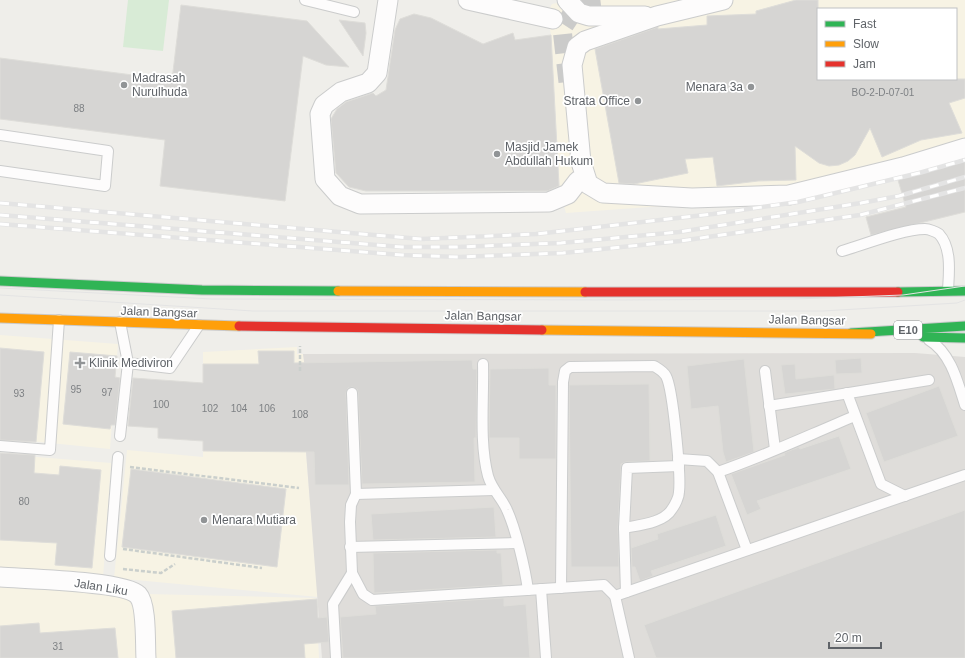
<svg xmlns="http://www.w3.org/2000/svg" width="965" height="658" font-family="Helvetica,sans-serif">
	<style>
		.commercial { fill: #f7f3e4; fill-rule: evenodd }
		.industrial { fill: #dfddda }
		.green { fill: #d8ebd6 }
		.building { fill: #d6d5d3; stroke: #deddd9 }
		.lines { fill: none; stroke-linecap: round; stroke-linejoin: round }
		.street-tunnel { stroke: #cbcbca; stroke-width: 19; stroke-dasharray: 19 10; stroke-linecap: butt }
		.lane-casing { stroke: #cbcccc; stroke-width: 12 }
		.street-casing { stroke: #cbcccc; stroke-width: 21 }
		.fast-casing { stroke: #cacacb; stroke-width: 11 }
		.slow-casing { stroke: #cacacb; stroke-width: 11 }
		.jam-casing { stroke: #cacacb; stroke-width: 11 }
		.path { stroke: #cacfcc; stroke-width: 2.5; stroke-dasharray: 4 2; stroke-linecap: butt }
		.lane { stroke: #fdfcfc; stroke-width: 10 }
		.street { stroke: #fdfcfc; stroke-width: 19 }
		.fast { stroke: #30b455; stroke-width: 9 }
		.slow { stroke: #ff9f0a; stroke-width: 9 }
		.jam { stroke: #e5322d; stroke-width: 9 }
		.tram { stroke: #e4e4e4; stroke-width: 1 }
		.rail-casing { stroke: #e4e4e4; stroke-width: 4.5 }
		.rail { stroke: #fff; stroke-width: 3; stroke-dasharray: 9; stroke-linecap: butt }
		.poi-dot { fill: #919496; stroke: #fff; stroke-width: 1.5 }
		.labels { text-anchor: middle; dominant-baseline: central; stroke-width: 3.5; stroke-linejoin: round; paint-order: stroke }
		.number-label { font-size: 10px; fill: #7e8184 }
		.shield { fill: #fff; stroke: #8f9295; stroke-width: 1 }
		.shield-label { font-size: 11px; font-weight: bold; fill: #5f6368 }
		.poi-label { font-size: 12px; fill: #5f6368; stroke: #fff; text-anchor: start }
		.street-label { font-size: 12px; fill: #5f6368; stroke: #fff }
	</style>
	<rect width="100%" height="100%" fill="#efeeea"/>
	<g class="commercial">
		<path d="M572,0H965V157L691,204L566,213L560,193L551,35L547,13L552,4ZM818,9H956V79H818Z"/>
		<polygon points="0,335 118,344 110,449 0,438"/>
		<polygon points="297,347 297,354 303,354 306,376 306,452 318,597 114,578 127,450 203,457 203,352"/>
		<polygon points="0,454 111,463 102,593 316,598 319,658 0,658"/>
	</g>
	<polygon class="industrial" points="915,353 965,357 965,658 322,658 306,452 306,376 303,354"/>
	<polygon class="green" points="128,0 169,0 163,51 123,47"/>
	<g class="building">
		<polygon points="796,0 818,0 818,79 965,79 965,98 949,103 962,133 921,140 882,157 870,128 855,155 848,161 839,165 829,166 819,163 795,146 796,180 758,181 717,186 713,157 685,159 688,173 634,184 619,183 595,49 658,27 658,29 707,25 707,16 756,14 756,11"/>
		<polygon points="181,5 307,21 349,67 326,65 303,56 285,201 160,186 165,140 0,119 0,58 172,80"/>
		<polygon points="414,14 431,18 483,44 513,33 515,40 551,35 559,186 547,191 366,191 349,187 336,173 331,119 337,109 346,102 373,93 376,96 386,90 395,30 400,19"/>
		<polygon points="339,20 365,23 366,33 363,56"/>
		<polygon points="965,160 965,212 871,235 866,217 906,207 898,180"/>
		<polygon points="0,348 44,352 36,442 0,440"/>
		<polygon points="258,351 294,351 294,363 472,360 473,369 477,369 476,438 474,438 475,482 362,484 358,393 357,389 352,387 348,388 346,393 349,485 315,485 314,452 203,451 203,441 158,438 158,428 128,426 133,378 203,383 203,364 259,364"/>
		<polygon points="70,352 117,356 115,377 120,378 115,425 111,425 110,429 63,424"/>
		<polygon points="861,358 862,373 836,374 835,360"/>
		<polygon points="744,359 754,452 726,462 723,452 718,406 691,409 687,366"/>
		<polygon points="795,364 796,379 834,375 835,389 785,394 781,365"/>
		<polygon points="549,368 549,385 556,385 556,459 519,459 519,438 489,438 490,369"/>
		<polygon points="649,384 650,461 626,462 621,464 621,467 618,528 619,567 571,567 569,385"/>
		<polygon points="939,386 958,436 884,462 866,413"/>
		<polygon points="839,436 851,469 757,501 761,509 747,515 731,474 785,455 784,453 799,447 800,449"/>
		<polygon points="0,453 35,455 34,473 59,475 60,466 101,470 92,568 55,565 57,543 0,540"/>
		<polygon points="131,469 286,489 277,567 122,547"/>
		<polygon points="494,507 496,537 373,540 371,514"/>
		<polygon points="965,510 965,658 656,658 644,625"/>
		<polygon points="716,515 726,546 651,571 653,576 640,581 635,567 632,567 631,548 658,539 657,534"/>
		<polygon points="497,550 497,553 501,553 503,585 374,593 373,553"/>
		<polygon points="504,598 504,606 526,604 530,658 343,658 340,617 376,614 375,606"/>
		<polygon points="317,599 318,618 327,617 329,642 304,644 305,658 176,658 172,611"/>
		<polygon points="39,623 40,633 115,628 118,658 0,658 0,626"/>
	</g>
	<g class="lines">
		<polyline class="street-tunnel" points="568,82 562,29 579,3 605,0"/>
		<defs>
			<g id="lane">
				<polyline points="305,0 354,12"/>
				<polyline points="0,135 108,151 105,186 0,171"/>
				<path d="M842,251C863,245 903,229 925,229C929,229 936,232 939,234C952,248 949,273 948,290"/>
				<polyline points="120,322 128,363 170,368 199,325"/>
				<path d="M929,340C951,353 958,383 965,405"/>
				<path d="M483,364C484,399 479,442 488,476C492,490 502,498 507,510C516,530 525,568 528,590"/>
				<polyline points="765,371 775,449"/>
				<polyline points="352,393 356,494 351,505 350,522 352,573 363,594 372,600 604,585 615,596 629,658"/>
				<polyline points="847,393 881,484 905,496"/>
				<polyline points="769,406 929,380"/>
				<polyline points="120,436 128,363"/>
				<polyline points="0,446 50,450 59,320"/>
				<polyline points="678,459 707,461 718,472 747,550"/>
				<path d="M718,472C765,456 809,435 855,416"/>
				<polyline points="356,494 494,490"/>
				<polyline points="350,547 517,543"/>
				<polyline points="110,556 118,457"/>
				<path d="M561,588L563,382L565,371L570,367L654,366C659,369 663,371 666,376C673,389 681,475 679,492C679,497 675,505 672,509C664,523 639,525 624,528"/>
				<polyline points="541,589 546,658"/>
				<polyline points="626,592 624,528 627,468 679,466"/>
				<polyline points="615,596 965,475"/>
				<polyline points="336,658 333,604 352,573"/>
			</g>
			<g id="street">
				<polyline points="388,0 377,73 368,83 341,92 324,105 320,114 325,179 340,196 360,204 549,202 568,194 578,181"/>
				<polyline points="468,0 553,19"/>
				<polyline points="567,0 579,13 589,16 645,16"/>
				<polyline points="723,0 657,16 585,41 577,47 572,65 581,162 588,184 603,193 692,198 789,195 903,167 965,148"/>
				<path d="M0,577C24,579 125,581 138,595C147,605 145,644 146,658"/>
			</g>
			<g id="fast">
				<polyline points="0,281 202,290 338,291"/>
				<polyline points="898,292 965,291"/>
				<polyline points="851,333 965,326"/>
				<polyline points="923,337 965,338"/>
			</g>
			<g id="slow">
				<polyline points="338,291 585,292"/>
				<polyline points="0,318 239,326"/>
				<polyline points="542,330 871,334"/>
			</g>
			<g id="jam">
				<polyline points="585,292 898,292"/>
				<polyline points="239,326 542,330"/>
			</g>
		</defs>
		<use href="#lane" class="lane-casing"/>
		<use href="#street" class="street-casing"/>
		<use href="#fast" class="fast-casing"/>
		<use href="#slow" class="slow-casing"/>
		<use href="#jam" class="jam-casing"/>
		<g class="path">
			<polyline points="300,371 300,346"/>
			<polyline points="130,467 299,488"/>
			<polyline points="123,549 262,568"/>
			<polyline points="123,569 161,573 175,564"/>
		</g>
		<use href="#lane" class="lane"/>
		<use href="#street" class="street"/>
		<use href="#fast" class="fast"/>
		<use href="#slow" class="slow"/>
		<use href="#jam" class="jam"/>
		<g class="tram">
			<polyline points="0,288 212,299 620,300 795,299 903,295 965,286"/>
			<polyline points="0,295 253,311 823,311 957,303 965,300"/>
		</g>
		<defs>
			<g id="rail">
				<polyline points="0,203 421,239 536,234 713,214 798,202 919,173 965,160"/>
				<polyline points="0,215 402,247 457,247 561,243 679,232 861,203 899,196 965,177"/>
				<polyline points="0,224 402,255 459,257 563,253 680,241 860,215 965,188"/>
			</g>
		</defs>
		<use href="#rail" class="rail-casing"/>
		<use href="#rail" class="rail"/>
	</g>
	<g class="poi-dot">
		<circle cx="124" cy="85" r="4"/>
		<circle cx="751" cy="87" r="4"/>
		<circle cx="638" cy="101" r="4"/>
		<circle cx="497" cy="154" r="4"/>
		<path d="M78 357h4v4h4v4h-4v4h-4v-4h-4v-4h4z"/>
		<circle cx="204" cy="520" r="4"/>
	</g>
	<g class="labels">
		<g class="number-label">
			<text x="883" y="92">BO-2-D-07-01</text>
			<text x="79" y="108">88</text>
			<text x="76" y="389">95</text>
			<text x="107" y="392">97</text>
			<text x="19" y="393">93</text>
			<text x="161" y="404">100</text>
			<text x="210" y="408">102</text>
			<text x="239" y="408">104</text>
			<text x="267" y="408">106</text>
			<text x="300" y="414">108</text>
			<text x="24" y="501">80</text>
			<text x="58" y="646">31</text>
		</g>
		<rect class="shield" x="894" y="321" width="28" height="18" rx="3"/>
		<g class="shield-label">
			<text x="908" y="330">E10</text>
		</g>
		<g class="poi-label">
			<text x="132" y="78">Madrasah<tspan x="132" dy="14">Nurulhuda</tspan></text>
			<text x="743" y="87" text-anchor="end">Menara 3a</text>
			<text x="630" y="101" text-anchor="end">Strata Office</text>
			<text x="505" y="147">Masjid Jamek<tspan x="505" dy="14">Abdullah Hukum</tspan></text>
			<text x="89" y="363">Klinik Mediviron</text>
			<text x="212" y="520">Menara Mutiara</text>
		</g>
		<g class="street-label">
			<text transform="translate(159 312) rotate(2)">Jalan Bangsar</text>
			<text transform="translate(483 316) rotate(1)">Jalan Bangsar</text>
			<text transform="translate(807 320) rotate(1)">Jalan Bangsar</text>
			<text transform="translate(101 587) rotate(9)">Jalan Liku</text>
		</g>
	</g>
	<rect x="817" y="8" width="140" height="72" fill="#ffffff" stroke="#bfc1c3"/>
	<rect x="825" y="21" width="20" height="6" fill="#30b455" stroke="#bfc1c3"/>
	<text x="853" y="28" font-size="12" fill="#5f6368">Fast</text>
	<rect x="825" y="41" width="20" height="6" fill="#ff9f0a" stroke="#bfc1c3"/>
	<text x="853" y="48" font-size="12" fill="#5f6368">Slow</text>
	<rect x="825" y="61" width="20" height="6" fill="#e5322d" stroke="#bfc1c3"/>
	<text x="853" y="68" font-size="12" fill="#5f6368">Jam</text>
	<path d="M829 642v6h52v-6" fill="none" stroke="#5f6368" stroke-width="2"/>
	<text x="835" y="642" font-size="12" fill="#5f6368" stroke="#ffffff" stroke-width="3" paint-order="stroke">20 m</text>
</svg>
